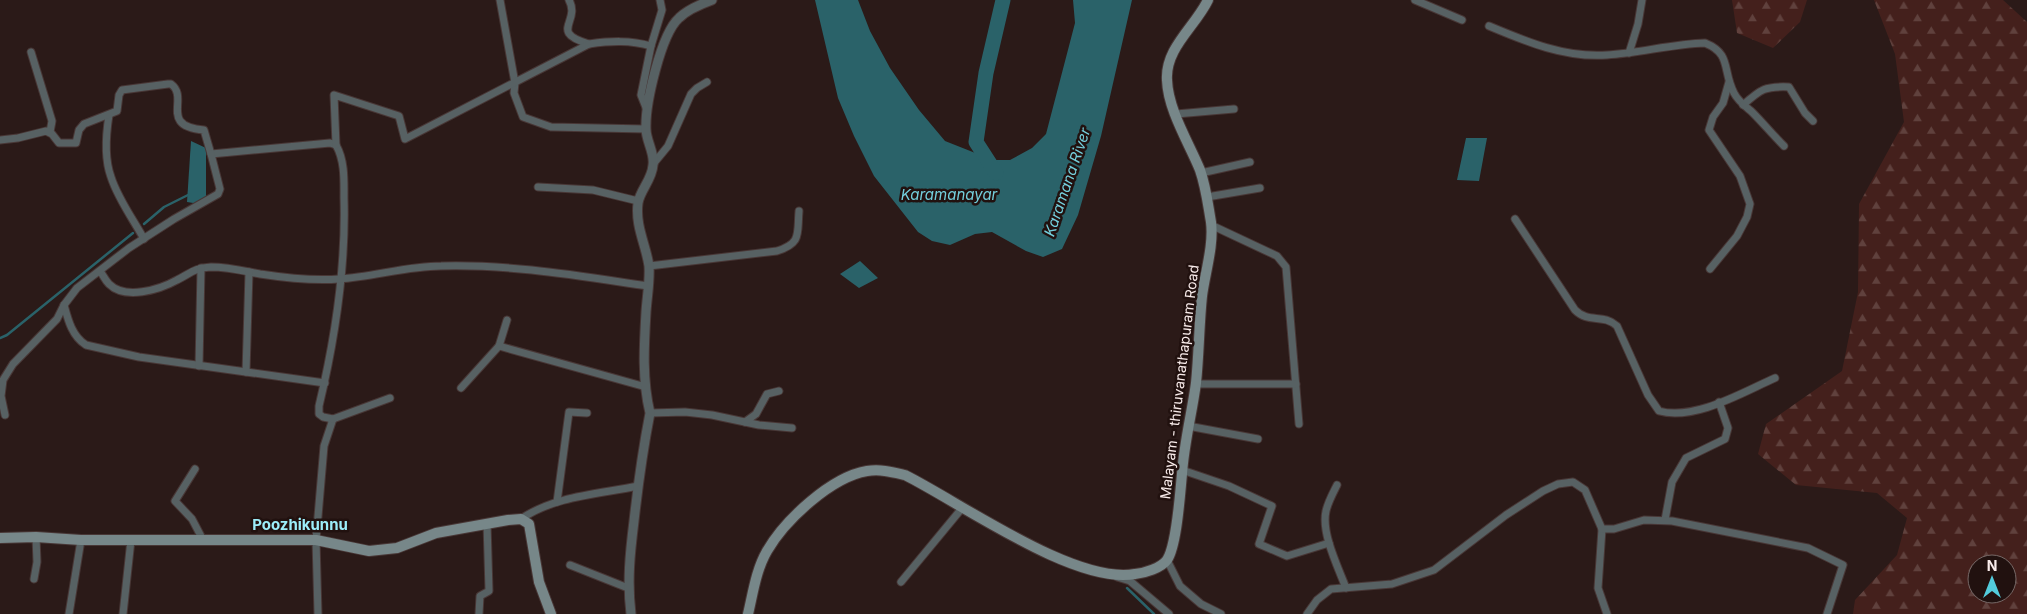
<svg xmlns="http://www.w3.org/2000/svg" width="2027" height="614" font-family="Inter,sans-serif">
	<style>
		.forest { fill: url(#forest-firs); fill-rule: evenodd }
		.water { fill: #2a6269 }
		.lines { fill: none; stroke-linecap: round; stroke-linejoin: round }
		.stream { stroke: #2a6269; stroke-width: 2.5 }
		.river { stroke: #2a6269; stroke-width: 15 }
		.minor-casing { stroke: #483736; stroke-width: 9 }
		.tertiary-casing { stroke: #483736; stroke-width: 11 }
		.secondary-casing { stroke: #483736; stroke-width: 12 }
		.minor { stroke: #576163; stroke-width: 7 }
		.tertiary { stroke: #576163; stroke-width: 9 }
		.secondary { stroke: #778789; stroke-width: 10 }
		.labels { text-anchor: middle; dominant-baseline: central; stroke-width: 5; stroke-linejoin: round; paint-order: stroke }
		.street-label { font-size: 14px; fill: #f9eceb; stroke: #21110f }
		.water-label { font-size: 15px; font-style: italic; fill: #74cfdc; stroke: #21110f }
		.neighbourhood-label { font-size: 15px; font-weight: bold; fill: #9deefa; stroke: #21110f }
	</style>
	<defs>
		<pattern id="forest-firs" width="22" height="20" patternUnits="userSpaceOnUse" patternTransform="scale(1.25)"><rect width="22" height="20" fill="#44201c"/><path d="M5 1l3.5 6h-7zM16 11l3.5 6h-7z" fill="#60413d"/></pattern>
	</defs>
	<rect width="100%" height="100%" fill="#2b1a18"/>
	<g class="forest">
		<polygon points="1732,0 1807,0 1800,22 1773,48 1737,33"/>
		<path d="M1874,0H2003L2027,22V614H1853L1855,600L1897,555L1907,518L1877,493L1796,485L1758,454L1766,424L1842,371L1858,292L1859,204L1904,122L1895,54ZM1977,564H2007V594H1977Z"/>
	</g>
	<g class="water">
		<polygon points="815,0 858,0 870,31 890,68 919,110 945,141 993,160 1010,160 1032,148 1046,134 1075,23 1073,0 1132,0 1101,136 1078,215 1062,249 1043,257 1026,251 992,232 975,234 950,245 932,241 918,232 874,176 854,136 838,98"/>
		<polygon points="1466,138 1487,138 1479,181 1457,180"/>
		<polygon points="191,141 206,148 206,205 187,202"/>
		<polygon points="860,261 878,278 859,288 840,274"/>
	</g>
	<g class="lines">
		<g class="stream">
			<polyline points="144,224 164,207 188,195"/>
			<polyline points="0,338 7,335 133,233"/>
			<polyline points="1127,588 1154,614"/>
		</g>
		<polyline class="river" points="996,173 976,142 986,73 1003,0"/>
		<defs>
			<g id="minor">
				<polyline points="500,0 515,83 514,93 523,117 551,127 646,129"/>
				<path d="M569,0C581,22 548,32 589,44"/>
				<polyline points="1415,0 1462,20"/>
				<path d="M1489,26C1527,42 1565,58 1607,55C1640,53 1672,44 1705,43C1732,54 1722,70 1734,93C1738,101 1745,106 1752,112C1763,123 1773,135 1784,146"/>
				<polyline points="651,46 662,10 660,0"/>
				<polyline points="31,52 52,121 50,132"/>
				<polyline points="1629,53 1638,24 1642,0"/>
				<path d="M1743,105C1761,89 1765,86 1789,87L1805,113L1813,121"/>
				<polyline points="1176,114 1234,109"/>
				<path d="M109,115C106,134 104,158 111,177C118,199 133,219 144,239"/>
				<path d="M0,140L18,138L46,131L52,134L59,143H76L79,130L84,124L117,111L119,95L122,90L168,84H171C190,98 158,126 204,130L211,154L330,143L336,145C345,161 344,180 344,198C346,267 335,339 319,406V414L323,417L333,419L324,446L316,540L318,614"/>
				<path d="M336,145L334,95L399,116L405,139L589,44C611,41 630,40 651,46L641,95L647,110"/>
				<polyline points="654,163 668,146 691,94 697,88 707,82"/>
				<polyline points="1201,173 1250,162"/>
				<polyline points="538,187 593,190 638,201"/>
				<polyline points="1207,197 1260,188"/>
				<path d="M1515,219L1575,310C1589,324 1603,313 1617,326L1648,395L1659,411C1695,421 1743,392 1775,378"/>
				<polyline points="1211,225 1277,256 1286,267 1299,424"/>
				<path d="M649,266L777,251C802,243 797,234 799,211"/>
				<polyline points="1710,269 1737,236 1747,217 1750,204 1740,176 1709,130 1713,117 1723,103 1729,82"/>
				<path d="M100,271C103,275 105,280 109,284C125,300 159,290 177,280C191,273 194,268 211,267C228,267 244,271 260,274C286,278 313,281 339,279C373,277 407,266 441,266C510,264 579,276 648,286"/>
				<path d="M64,305C68,320 72,336 86,345L139,357L325,383"/>
				<polyline points="507,320 499,346 646,387"/>
				<polyline points="199,366 201,268"/>
				<polyline points="246,372 249,272"/>
				<polyline points="1196,384 1296,384"/>
				<polyline points="461,388 499,346"/>
				<polyline points="650,413 685,412 712,415 759,425 792,428"/>
				<polyline points="5,415 1,396 3,380 13,364 57,319 64,305 77,288 129,248 174,219 218,194 220,189 211,154"/>
				<polyline points="333,419 390,398"/>
				<polyline points="745,422 756,414 767,394 779,391"/>
				<polyline points="1188,426 1258,439"/>
				<polyline points="195,469 175,501 192,519 203,540"/>
				<polyline points="1182,470 1229,486 1272,506 1259,544 1287,556 1329,543"/>
				<path d="M1337,485C1333,493 1328,502 1326,511C1321,533 1338,567 1346,588"/>
				<polyline points="557,502 569,412 587,413"/>
				<path d="M521,519C554,496 599,494 638,486"/>
				<polyline points="1665,520 1672,482 1686,458 1725,439 1728,428 1719,402"/>
				<polyline points="1602,529 1598,588 1607,614"/>
				<polyline points="1167,560 1180,586 1201,604 1221,614"/>
				<polyline points="570,565 628,588"/>
				<polyline points="1117,577 1130,581 1169,614"/>
				<polyline points="34,579 37,562 36,537"/>
				<polyline points="901,582 963,507"/>
				<polyline points="69,614 81,540"/>
				<polyline points="123,614 131,540"/>
				<polyline points="479,614 480,596 489,591 487,523"/>
				<polyline points="1307,614 1317,600 1331,589 1392,584 1434,570 1506,515 1543,491 1558,484 1573,482 1585,490 1602,529 1614,529 1644,520 1672,521 1808,548 1843,565 1827,614"/>
			</g>
			<path id="tertiary" d="M631,614C627,582 630,553 634,521C638,485 643,449 650,413C642,380 644,346 646,312C647,297 650,281 649,266C646,245 635,226 638,203C640,190 652,180 653,165C655,153 646,141 646,129C645,104 661,34 679,18C688,9 701,4 712,0"/>
			<g id="secondary">
				<polyline points="0,538 36,537 81,540 316,540 369,551 397,548 436,533 508,520 521,519 529,524 539,582 551,614"/>
				<path d="M748,614C753,593 756,570 767,551C785,520 831,477 867,471C881,469 892,472 905,475C961,503 1075,585 1135,574C1145,573 1161,568 1167,560C1177,545 1180,493 1182,474C1184,443 1192,413 1196,383C1199,354 1199,325 1202,296C1205,273 1214,245 1211,222C1208,205 1206,187 1200,170C1189,143 1168,110 1167,80C1165,48 1195,27 1208,0"/>
			</g>
		</defs>
		<use href="#minor" class="minor-casing"/>
		<use href="#tertiary" class="tertiary-casing"/>
		<use href="#secondary" class="secondary-casing"/>
		<use href="#minor" class="minor"/>
		<use href="#tertiary" class="tertiary"/>
		<use href="#secondary" class="secondary"/>
	</g>
	<g class="labels">
		<g class="street-label">
			<text transform="translate(1179 382) rotate(-83)">Malayam - thiruvanathapuram Road</text>
		</g>
		<g class="water-label">
			<text transform="translate(1067 182) rotate(-71)">Karamana River</text>
			<text x="949" y="194">Karamanayar</text>
		</g>
		<g class="neighbourhood-label">
			<text x="300" y="524">Poozhikunnu</text>
		</g>
	</g>
	<g transform="translate(1992 579)"><circle r="24" fill="#21110f" stroke="#776967"/>
	<path d="M0-4L9 19L0 12L-9 19Z" fill="#53cbdb"/>
	<text y="-8" font-size="14" font-weight="bold" text-anchor="middle" fill="#f9eceb">N</text>
	</g>
</svg>
